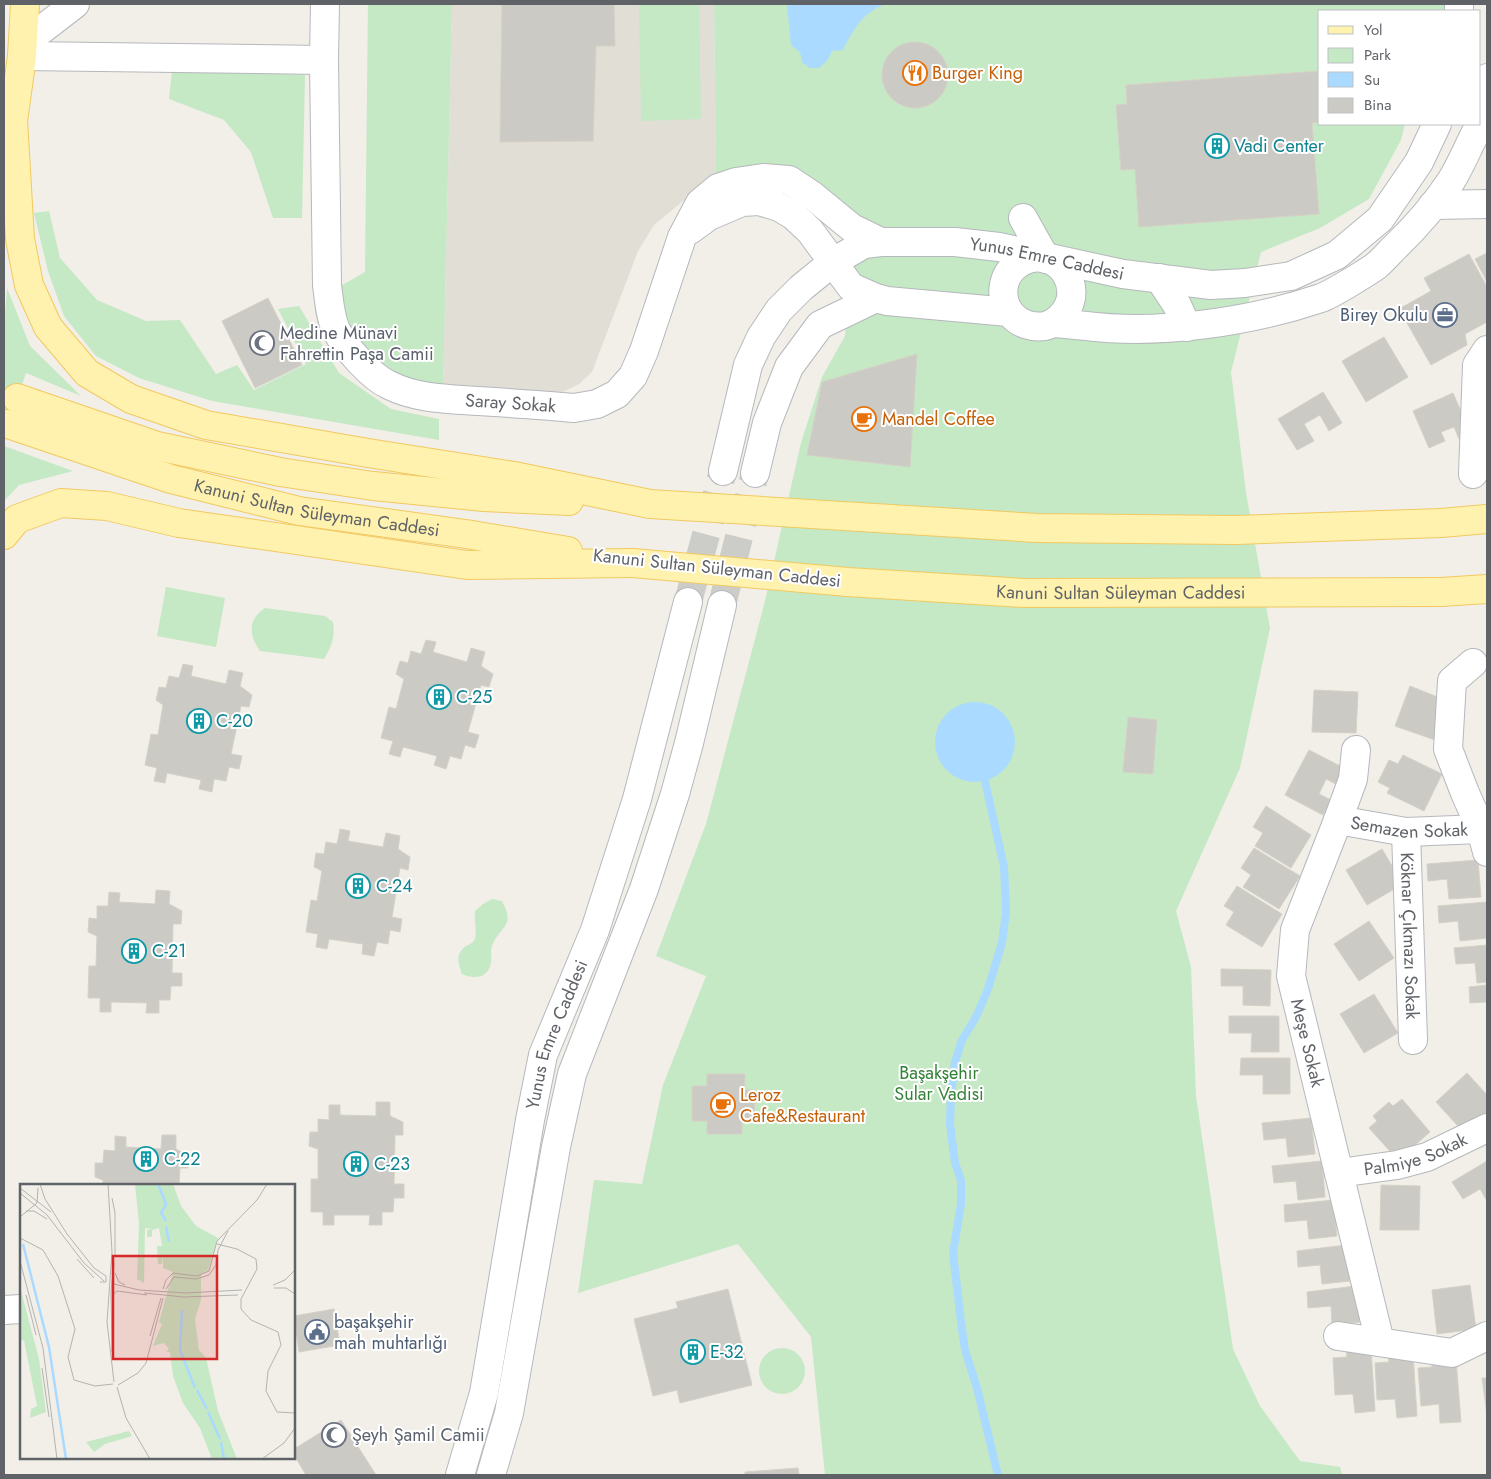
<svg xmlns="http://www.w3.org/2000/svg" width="1491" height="1479" font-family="Jost,sans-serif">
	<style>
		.education { fill: #e1ded6 }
		.green { fill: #c5e8c5 }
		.water { fill: #aadaff }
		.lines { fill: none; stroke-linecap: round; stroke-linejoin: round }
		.stream { stroke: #aadaff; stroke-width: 8 }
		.building { fill: #cccac5; stroke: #d6d1c6 }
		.minor-tunnel { stroke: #ccccc8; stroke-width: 28; stroke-dasharray: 28 14; stroke-linecap: butt }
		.minor-casing { stroke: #b5b8bc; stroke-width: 30 }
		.major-casing { stroke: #f2c960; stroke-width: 30 }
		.minor { stroke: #fff; stroke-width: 28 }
		.major { stroke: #fff2af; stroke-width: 28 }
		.major-bridge-casing { stroke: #f2c960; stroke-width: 30; stroke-linecap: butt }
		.major-bridge { stroke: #fff2af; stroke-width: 28 }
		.labels { text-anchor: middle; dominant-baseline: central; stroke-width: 4; stroke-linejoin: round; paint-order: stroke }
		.food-label { font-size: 18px; fill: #c56008; stroke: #fff; text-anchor: start }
		.culture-label { font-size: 18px; fill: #0d838f; stroke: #fff; text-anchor: start }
		.street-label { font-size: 18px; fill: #5f6368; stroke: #fff }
		.service-label { font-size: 18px; fill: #4e5e75; stroke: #fff; text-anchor: end }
		.worship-label { font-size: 18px; fill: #5b616d; stroke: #fff; text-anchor: start }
		.park-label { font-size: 18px; fill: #348238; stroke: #fff }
		.inset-river { fill: none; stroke: #aadaff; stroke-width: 2.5 }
		.inset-road { fill: none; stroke: #b3b3b1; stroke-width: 1 }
		.view { fill: #d62828; fill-opacity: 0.15; stroke: #d62828; stroke-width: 2.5 }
		.inset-edge { fill: none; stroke: #5f6368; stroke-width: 2.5 }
	</style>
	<rect width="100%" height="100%" fill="#f1efe8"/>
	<polygon class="education" points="452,4 714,4 716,174 654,225 638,251 592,372 579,384 559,394 443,387"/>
	<g class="green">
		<polygon points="368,4 452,4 443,387 392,375 343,328 339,287 365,272"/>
		<polygon points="639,4 699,4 701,119 641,121"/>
		<polygon points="714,4 1446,4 1445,11 1320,11 1320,124 1405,124 1401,140 1369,199 1320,228 1261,252 1231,372 1246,493 1270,628 1240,768 1176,911 1191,967 1196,1096 1233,1349 1260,1406 1300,1461 1340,1467 1342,1475 825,1475 811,1337 738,1244 578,1293 594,1180 642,1184 663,1085 706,976 656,956 706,824 764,605 801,443 822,377 845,336 851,264 861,224 751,171 716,174"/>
		<polygon points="172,70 305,75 302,218 273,218 251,152 224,120 169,99"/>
		<polygon points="49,211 60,258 97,300 146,321 180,320 216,374 237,365 254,390 306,364 278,309 299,306 339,373 391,409 439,419 439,440 212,401 139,378 96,356 64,316 48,271 34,213"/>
		<polygon points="7,288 30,346 81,396 26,373 4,436 4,330"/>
		<polygon points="4,446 73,471 19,485 4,501"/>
		<polygon points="166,587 225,598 216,647 157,636"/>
		<path d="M265,608L325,616L333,622C335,637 332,646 324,659L260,651C249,635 247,620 265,608Z"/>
		<path d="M492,899L502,901C516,928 500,925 492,946C490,952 492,955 491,961C490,978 474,980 462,974C458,963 455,954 466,946C470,944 473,943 475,939C477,934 474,918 475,911L483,904Z"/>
		<circle cx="782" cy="1371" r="23"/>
	</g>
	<g class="water">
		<path d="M787,4H887C864,10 853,30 843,50L832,51L827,61L819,68H810L802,62L800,52L791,45Z"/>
		<circle cx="975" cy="742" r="40"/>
	</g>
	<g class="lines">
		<polyline class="stream" points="985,781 1004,867 1006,912 1002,943 988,989 976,1017 962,1040 955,1062 951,1095 950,1124 955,1163 961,1180 961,1204 953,1253 961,1322 965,1350 977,1388 998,1475"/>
	</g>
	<g class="building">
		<polygon points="502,4 614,4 615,46 596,46 593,141 500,142"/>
		<circle cx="915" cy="75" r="33"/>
		<polygon points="1320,71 1320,122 1312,123 1319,214 1139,227 1135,169 1121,170 1116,105 1127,104 1126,85"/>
		<polygon points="1487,253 1487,282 1475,259"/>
		<polygon points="1469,254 1487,287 1487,322 1465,334 1467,345 1431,365 1399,309 1431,291 1424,278"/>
		<polygon points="268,298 302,365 255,388 222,321"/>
		<polygon points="1384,337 1408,377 1366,402 1342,361"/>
		<polygon points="917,354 910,467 807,455 822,382"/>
		<polygon points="1323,392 1342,423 1329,431 1320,415 1304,424 1314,441 1297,450 1278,419"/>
		<polygon points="1453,393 1471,434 1459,439 1454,427 1441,432 1445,441 1429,448 1413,411"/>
		<polygon points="426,640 436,642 433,652 467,662 471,648 485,652 481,666 493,674 489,687 481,685 468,732 479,735 475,748 465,745 461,759 450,756 446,769 434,765 437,756 403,747 400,757 389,754 393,741 381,738 389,707 396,709 404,679 396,674 400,661 408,663 411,651 421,654"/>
		<polygon points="183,664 193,666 191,676 226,684 229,670 243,673 240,686 252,695 249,707 241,706 231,754 242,756 239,769 229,767 226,781 214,779 212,792 199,789 201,780 167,773 165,783 154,781 157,768 145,765 151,734 158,735 163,705 156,700 159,687 166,688 169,676 179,678"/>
		<polygon points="1410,686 1450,702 1435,740 1395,726"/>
		<polygon points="1314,690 1358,692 1356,733 1312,732"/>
		<polygon points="1128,717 1157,720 1153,774 1123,772"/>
		<polygon points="1309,750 1348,770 1340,786 1326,779 1319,794 1331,800 1323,815 1285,795"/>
		<polygon points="1403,755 1442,774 1424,811 1387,793 1390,788 1378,782 1389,760 1398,764"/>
		<polygon points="1266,806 1311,835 1291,868 1255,846 1263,833 1253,827"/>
		<polygon points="340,829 350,831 348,841 383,847 386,833 400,836 398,849 410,857 408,870 400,868 392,917 402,919 400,932 390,930 388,944 377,942 374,956 362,954 363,944 329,939 327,949 316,947 318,934 306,932 311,900 317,901 322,871 314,867 316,853 324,854 326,842 337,844"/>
		<polygon points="1254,848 1300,876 1279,909 1243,887 1251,875 1241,868"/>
		<polygon points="1382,849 1403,884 1367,905 1346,870"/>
		<polygon points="1478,860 1481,897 1449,899 1447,879 1428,881 1427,864"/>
		<polygon points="1237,886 1282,914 1262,947 1226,925 1234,912 1224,906"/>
		<polygon points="156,890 170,891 169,904 182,911 181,924 173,924 172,973 182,973 182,986 171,986 170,1000 159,1000 159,1013 146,1013 147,1003 111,1002 111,1012 100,1012 100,998 88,998 89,966 96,966 97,936 88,932 89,918 97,919 97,906 108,906 109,892 120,893 119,902 155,904"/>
		<polygon points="1487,902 1487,938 1460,941 1458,921 1439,923 1438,906"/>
		<polygon points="1369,921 1394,958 1359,981 1334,944"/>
		<polygon points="1487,945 1487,982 1477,983 1475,963 1456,964 1454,948"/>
		<polygon points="1221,969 1271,970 1270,1006 1243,1005 1243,986 1221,986"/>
		<polygon points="1487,985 1487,1002 1470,1003 1469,987"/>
		<polygon points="1374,994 1398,1033 1364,1053 1340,1014"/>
		<polygon points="1229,1016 1279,1016 1279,1052 1251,1052 1252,1033 1229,1033"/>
		<polygon points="1241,1058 1290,1058 1290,1094 1263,1094 1263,1075 1240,1075"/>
		<polygon points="1467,1073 1487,1095 1487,1118 1467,1136 1436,1102"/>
		<polygon points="707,1074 745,1074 744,1090 755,1090 754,1122 742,1122 742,1134 707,1134 707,1121 692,1121 692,1086 707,1086"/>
		<polygon points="1402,1099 1430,1132 1398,1160 1369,1128 1377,1121 1373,1116 1389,1102 1393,1106"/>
		<polygon points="376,1102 390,1102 390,1116 403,1122 403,1135 395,1135 394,1184 404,1184 404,1198 394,1198 393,1212 382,1212 382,1225 369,1225 370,1215 334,1215 334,1225 323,1225 323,1212 311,1212 311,1179 318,1179 318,1149 309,1146 310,1132 318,1132 318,1119 329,1120 329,1105 340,1105 340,1115 376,1116"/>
		<polygon points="1311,1118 1315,1154 1288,1157 1286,1138 1264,1140 1262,1123"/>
		<polygon points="162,1135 176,1135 176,1149 188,1155 188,1168 180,1168 179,1185 103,1185 103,1180 95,1177 95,1163 103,1163 104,1150 115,1151 115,1136 126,1137 126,1147 161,1149"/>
		<polygon points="1322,1161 1325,1197 1298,1200 1296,1181 1274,1183 1272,1166"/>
		<polygon points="1487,1161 1487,1201 1480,1189 1463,1199 1452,1182"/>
		<polygon points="1381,1185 1420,1186 1419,1230 1380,1230"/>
		<polygon points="1333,1200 1337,1236 1309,1239 1307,1220 1285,1222 1284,1205"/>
		<polygon points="1346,1245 1350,1281 1322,1284 1320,1265 1298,1267 1297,1251"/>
		<polygon points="1470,1285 1476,1329 1437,1334 1432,1290"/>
		<polygon points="1356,1286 1360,1322 1332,1325 1331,1306 1308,1308 1307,1292"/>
		<polygon points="728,1289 752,1385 680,1403 677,1390 653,1396 634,1319 678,1308 676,1302"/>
		<polygon points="334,1309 340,1345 299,1352 294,1316"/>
		<polygon points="1371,1348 1375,1411 1355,1413 1353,1394 1335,1395 1333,1358 1347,1357 1346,1350"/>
		<polygon points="1413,1353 1417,1416 1397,1418 1395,1399 1377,1400 1375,1363 1389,1362 1388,1355"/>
		<polygon points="1456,1359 1461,1422 1440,1423 1439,1404 1421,1406 1418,1368 1432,1367 1432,1360"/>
		<polygon points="1482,1378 1487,1378 1487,1415"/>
		<polygon points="341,1420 376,1475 306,1475 294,1455 294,1449"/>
		<polygon points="798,1468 799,1475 745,1475 745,1472"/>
	</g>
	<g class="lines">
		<g class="minor-tunnel">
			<polyline points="688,602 723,471"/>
			<polyline points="722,605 755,473"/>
		</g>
		<defs>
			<g id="minor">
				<path id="s1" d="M325,4L324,60L327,285C329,300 330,317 336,330C345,347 371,377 389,385C417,399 448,399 478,401C510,403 542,405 574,408L597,404L617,394L633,376L644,351L682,237L700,203L718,188L736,182L763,178L789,180L813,196L852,228L881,242"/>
				<polyline points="1459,11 1459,4"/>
				<polyline points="23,44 75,4"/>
				<polyline points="22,56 324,60"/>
				<polyline points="1480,115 1487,78"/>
				<polyline points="1433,205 1487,204"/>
				<polyline points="1023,218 1046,259"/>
				<polyline points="690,230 709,216 742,202 759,201 779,207 794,216 810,231 851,287 876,298"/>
				<polyline points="1159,278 1177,305 1187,327"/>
				<path d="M1053,323C1095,296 1057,238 1018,264C1001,275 999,299 1011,314C1019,324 1033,328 1045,326C1049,325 1052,323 1056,323C1066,324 1076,325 1086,326C1160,335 1250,322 1321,298C1332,294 1366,273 1376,266C1383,260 1389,253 1395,247C1416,227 1435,205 1451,181C1461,165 1468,147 1477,130L1478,124"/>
				<path id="s2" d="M723,471L748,365L761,337L779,310L801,288L833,262L864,244L881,242H955L999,247L1123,274L1211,285L1245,283L1291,276L1337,255L1380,219L1419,162L1437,124"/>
				<polyline points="755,473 767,423 789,367 820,325 876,298 887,301 1009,312"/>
				<polyline points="1473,474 1477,365 1487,350"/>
				<polyline points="1473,663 1452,681 1448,749 1465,793 1481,829 1487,852"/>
				<path id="s3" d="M1356,750L1353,779L1338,820L1295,930L1291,976L1380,1342"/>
				<path id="s4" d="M1338,820L1406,832L1481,829"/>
				<path id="s5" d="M1406,832L1413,1040"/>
				<path id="s6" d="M1339,1173L1397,1165L1427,1157L1487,1128"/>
				<polyline points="4,1310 21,1309"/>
				<polyline points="1338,1336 1452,1353 1487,1336"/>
				<path id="s7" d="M460,1475L484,1393L530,1120L543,1055L595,930L637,799L688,602"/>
				<polyline points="491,1475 509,1413 556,1147 572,1074 644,889 675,794 689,743 722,605"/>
			</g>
			<g id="major">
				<polyline points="13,119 20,239 29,285 48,327 87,373 131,399 206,425 368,453 514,476 650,504"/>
				<polyline points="11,136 22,56 25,4"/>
				<polyline points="17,398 157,446 280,472 373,486 484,497 569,501"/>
				<path id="s8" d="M8,424L171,479L299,511L466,534L568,551"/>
				<polyline points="1441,523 1487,519"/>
				<polyline points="4,535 17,519 61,503 107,506 179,523 467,565 633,563"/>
				<polyline points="1441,592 1487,589"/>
			</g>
		</defs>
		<use href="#minor" class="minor-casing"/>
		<use href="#major" class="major-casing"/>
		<use href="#minor" class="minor"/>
		<use href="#major" class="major"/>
		<defs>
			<g id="major-bridge">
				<polyline points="650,504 1037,528 1235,530 1441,523"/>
				<path id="s9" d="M633,563L848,582L1024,593L1441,592"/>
			</g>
		</defs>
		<use href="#major-bridge" class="major-bridge-casing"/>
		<use href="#major-bridge" class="major-bridge"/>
	</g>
	<defs>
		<symbol id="restaurant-ring" viewBox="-11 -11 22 22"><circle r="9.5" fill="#fff" stroke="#e8710a" stroke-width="1.5"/><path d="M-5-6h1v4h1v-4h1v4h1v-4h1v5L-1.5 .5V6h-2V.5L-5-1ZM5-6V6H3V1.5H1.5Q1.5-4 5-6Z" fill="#e8710a"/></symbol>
		<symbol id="building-ring" viewBox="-11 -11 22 22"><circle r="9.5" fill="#fff" stroke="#0f9aa8" stroke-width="1.5"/><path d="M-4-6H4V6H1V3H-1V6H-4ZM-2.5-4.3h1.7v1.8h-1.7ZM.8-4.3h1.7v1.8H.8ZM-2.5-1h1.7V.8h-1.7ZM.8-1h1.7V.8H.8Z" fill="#0f9aa8"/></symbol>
		<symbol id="office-ring" viewBox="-11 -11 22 22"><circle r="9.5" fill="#fff" stroke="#5c6f8a" stroke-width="1.5"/><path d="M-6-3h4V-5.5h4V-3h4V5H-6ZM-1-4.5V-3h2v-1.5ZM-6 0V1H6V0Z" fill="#5c6f8a"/></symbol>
		<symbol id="mosque-ring" viewBox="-11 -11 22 22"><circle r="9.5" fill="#fff" stroke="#6b7280" stroke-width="1.5"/><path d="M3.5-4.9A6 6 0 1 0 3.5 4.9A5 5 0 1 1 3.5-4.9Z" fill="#6b7280"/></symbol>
		<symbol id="cafe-ring" viewBox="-11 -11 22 22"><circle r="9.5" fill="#fff" stroke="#e8710a" stroke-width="1.5"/><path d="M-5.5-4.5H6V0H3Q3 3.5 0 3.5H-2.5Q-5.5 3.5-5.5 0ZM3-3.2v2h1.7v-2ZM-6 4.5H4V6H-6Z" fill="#e8710a"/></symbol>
		<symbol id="civic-ring" viewBox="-11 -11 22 22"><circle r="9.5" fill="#fff" stroke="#5c6f8a" stroke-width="1.5"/><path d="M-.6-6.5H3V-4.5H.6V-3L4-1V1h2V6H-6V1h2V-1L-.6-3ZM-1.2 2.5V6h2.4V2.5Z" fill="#5c6f8a"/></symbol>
	</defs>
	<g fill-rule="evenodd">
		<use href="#restaurant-ring" x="901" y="59" width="28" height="28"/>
		<use href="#building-ring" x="1203" y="132" width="28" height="28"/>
		<use href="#office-ring" x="1431" y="301" width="28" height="28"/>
		<use href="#mosque-ring" x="248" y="329" width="28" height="28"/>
		<use href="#cafe-ring" x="850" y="405" width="28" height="28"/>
		<use href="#building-ring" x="425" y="683" width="28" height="28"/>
		<use href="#building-ring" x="185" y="707" width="28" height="28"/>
		<use href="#building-ring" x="344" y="872" width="28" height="28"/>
		<use href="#building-ring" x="120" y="937" width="28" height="28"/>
		<use href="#cafe-ring" x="709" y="1091" width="28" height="28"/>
		<use href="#building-ring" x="132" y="1145" width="28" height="28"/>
		<use href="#building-ring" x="342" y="1150" width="28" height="28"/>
		<use href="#civic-ring" x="303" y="1318" width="28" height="28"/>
		<use href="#building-ring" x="679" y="1338" width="28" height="28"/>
		<use href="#mosque-ring" x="320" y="1421" width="28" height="28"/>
	</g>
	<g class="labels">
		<g class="food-label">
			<text x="932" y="73">Burger King</text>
			<text x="882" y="419">Mandel Coffee</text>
			<text x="740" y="1095">Leroz<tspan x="740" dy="21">Cafe&amp;Restaurant</tspan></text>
		</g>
		<g class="culture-label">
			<text x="1234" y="146">Vadi Center</text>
			<text x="456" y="697">C-25</text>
			<text x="216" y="721">C-20</text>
			<text x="376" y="886">C-24</text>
			<text x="152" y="951">C-21</text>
			<text x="164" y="1159">C-22</text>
			<text x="374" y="1164">C-23</text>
			<text x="710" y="1352">E-32</text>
		</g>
		<g class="street-label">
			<text stroke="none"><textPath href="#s2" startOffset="465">Yunus Emre Caddesi</textPath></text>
			<text stroke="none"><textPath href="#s1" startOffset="528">Saray Sokak</textPath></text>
			<text stroke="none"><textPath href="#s8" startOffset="321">Kanuni Sultan Süleyman Caddesi</textPath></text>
			<text transform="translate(717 568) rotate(6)">Kanuni Sultan Süleyman Caddesi</text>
			<text stroke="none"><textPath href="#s9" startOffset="489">Kanuni Sultan Süleyman Caddesi</textPath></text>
			<text stroke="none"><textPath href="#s4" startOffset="72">Semazen Sokak</textPath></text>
			<text stroke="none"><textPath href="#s5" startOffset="104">Köknar Çıkmazı Sokak</textPath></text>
			<text stroke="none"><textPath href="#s7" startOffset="452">Yunus Emre Caddesi</textPath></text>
			<text stroke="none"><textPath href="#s3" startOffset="306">Meşe Sokak</textPath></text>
			<text stroke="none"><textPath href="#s6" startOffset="79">Palmiye Sokak</textPath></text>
		</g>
		<g class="service-label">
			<text x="1428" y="315">Birey Okulu</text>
			<text x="334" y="1322" text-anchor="start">başakşehir<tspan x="334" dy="21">mah muhtarlığı</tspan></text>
		</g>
		<g class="worship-label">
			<text x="280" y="333">Medine Münavi<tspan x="280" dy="21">Fahrettin Paşa Camii</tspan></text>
			<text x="352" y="1435">Şeyh Şamil Camii</text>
		</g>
		<g class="park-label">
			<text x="939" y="1073">Başakşehir<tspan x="939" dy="21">Sular Vadisi</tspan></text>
		</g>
	</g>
	<g transform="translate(20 1184)">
		<rect width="275" height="275" fill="#f1efe8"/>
		<path d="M115,0H153L161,22L176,42L198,54L188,86L181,90V116L175,135L179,166L186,174L198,227L217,275H192L180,244L163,219L153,192L150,168H146L149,165L144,159L133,162L142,140L139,138L153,88L143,84V71L142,80H138L137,62H142L139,44L132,46V53H127V46L132,45L125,44L124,99L117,95L119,40ZM0,103L19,175L26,228L10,234L11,225L17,222L4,156L0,157ZM109,247L112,252L85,260L74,268L66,258Z" fill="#c5e8c5"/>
		<path class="inset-river" d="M138,0L146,20L141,29L146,37M146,42L149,58M3,60L29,163L46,275M162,126L160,166L175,204M177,206L187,225M188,228L200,255M201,258L204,275"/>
		<path class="inset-road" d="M20,0L25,15L47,50L74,84L86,92V98H80M88,0L92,68L87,138L94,198M0,4L31,28M0,9L27,31L64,79L84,97M92,14L95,29V71M6,27H14L27,35M0,33L17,19L18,4M0,54L23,66L38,92L55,145L48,173L54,196L75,202L93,200M197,60L217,65L236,75L237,85L221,115V125L231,136L258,148L261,161L248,187L246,207L257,228L275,229M57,75L74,94M0,77L23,164L37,275M95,89L99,98L105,101M94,100L119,106L165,109L222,106M253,101L265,96L275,86M254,104H266L275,110M143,105L146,96L153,89L177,92L189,87L197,57L237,16L247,0M146,105L154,93L176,95L189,91L196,81L198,66L208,47M124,109L164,113L218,111M6,111L16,151M92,111L97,107L127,111M130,152L141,114M92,168L91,107L94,79M22,184L29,233M98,201L118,189L126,179L143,114M97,203L106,234L130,275M242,275L264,259L275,244"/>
		<path class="view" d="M93,72H197V175H93Z"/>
		<rect width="275" height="275" class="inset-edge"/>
	</g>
	<rect width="1491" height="1479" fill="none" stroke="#5f6368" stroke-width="10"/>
	<rect x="1318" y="10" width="162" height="115" fill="#ffffff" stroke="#bfc1c3"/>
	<rect x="1328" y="26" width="25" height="8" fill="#fff2af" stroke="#bfc1c3"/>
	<text x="1364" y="35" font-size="15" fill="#5f6368">Yol</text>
	<rect x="1328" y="48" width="25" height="15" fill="#c5e8c5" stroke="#bfc1c3"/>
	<text x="1364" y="60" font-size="15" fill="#5f6368">Park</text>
	<rect x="1328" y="72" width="25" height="15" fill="#aadaff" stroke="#bfc1c3"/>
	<text x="1364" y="85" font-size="15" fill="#5f6368">Su</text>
	<rect x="1328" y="98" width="25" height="15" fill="#cccac5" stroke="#bfc1c3"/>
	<text x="1364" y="110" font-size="15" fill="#5f6368">Bina</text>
</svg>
